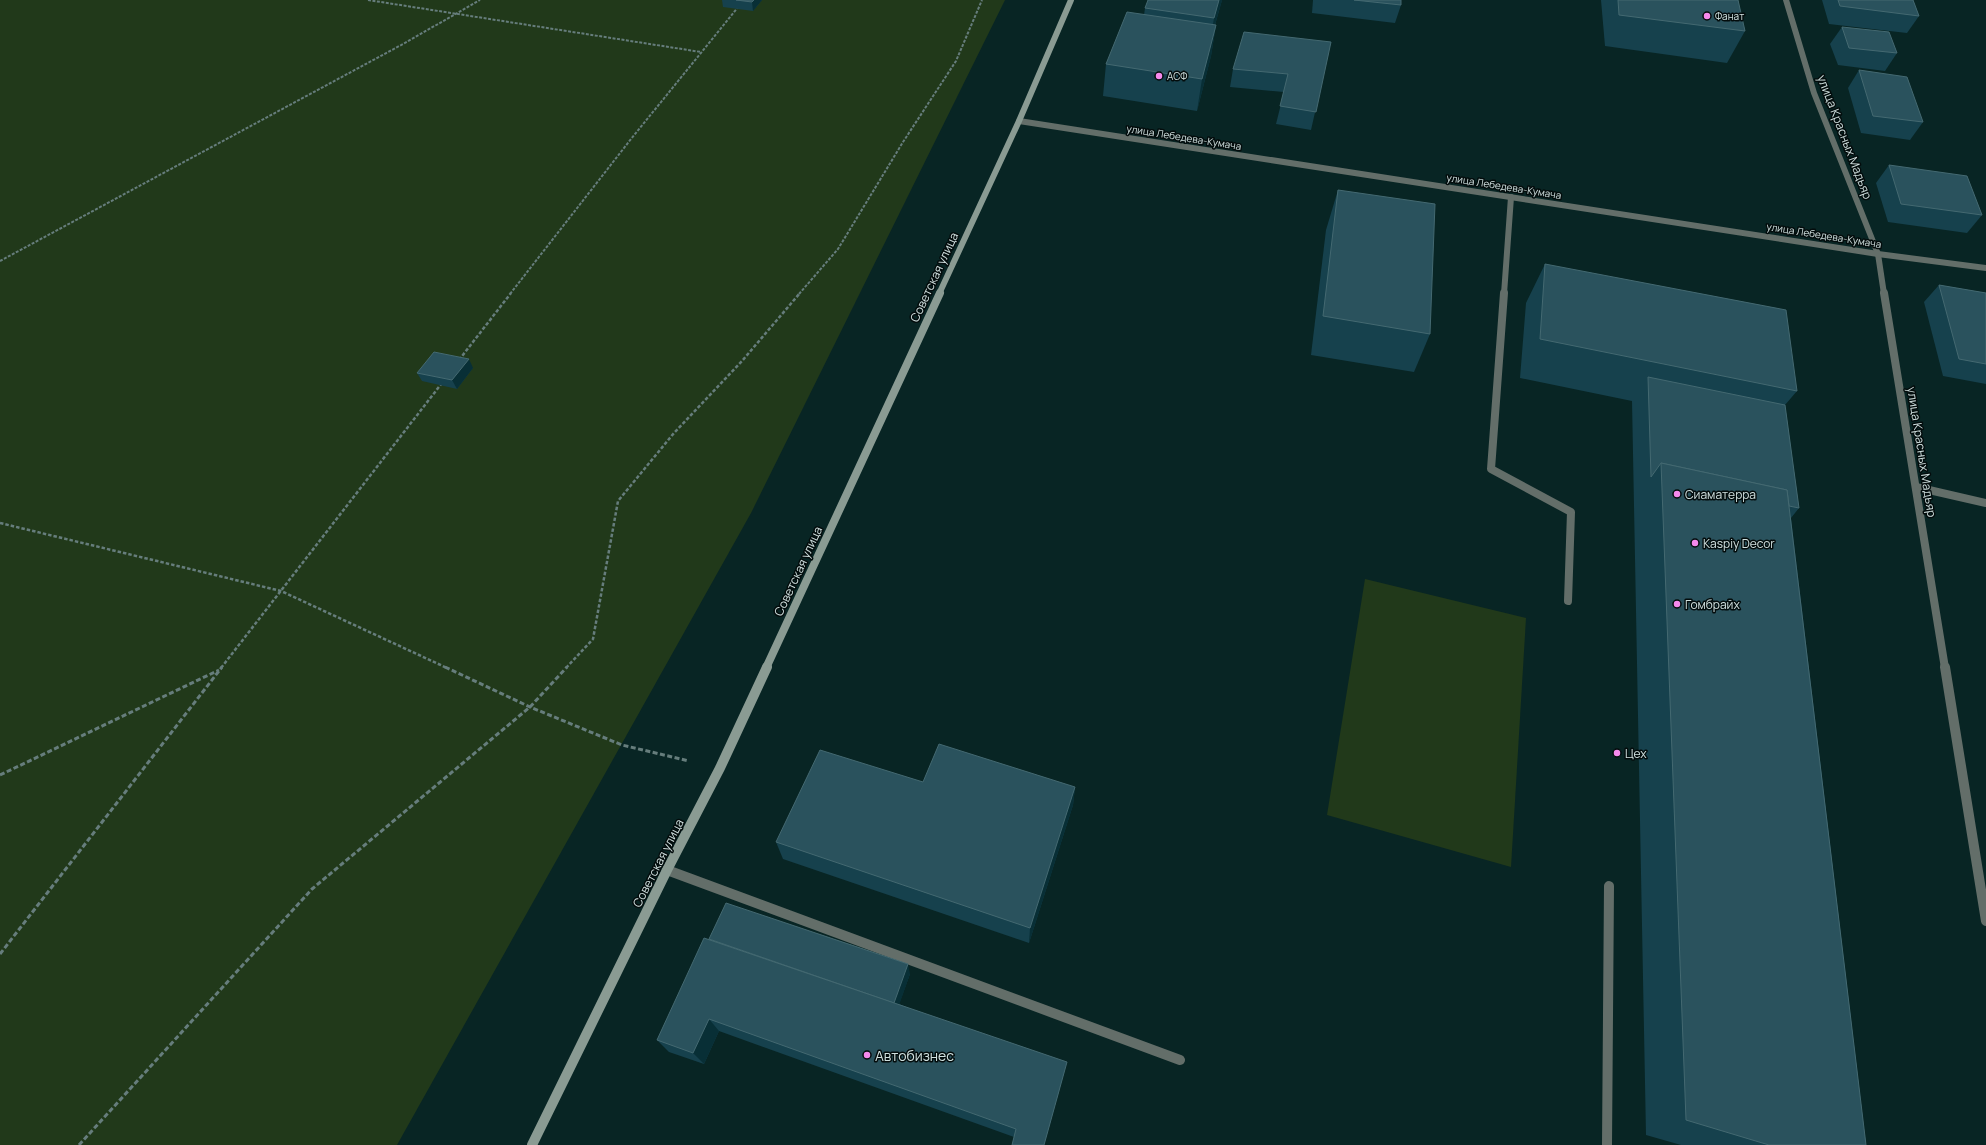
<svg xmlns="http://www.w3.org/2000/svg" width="1986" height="1145" font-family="Manrope,sans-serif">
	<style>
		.green { fill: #21391a }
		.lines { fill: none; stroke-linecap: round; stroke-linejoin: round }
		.path-far2 { stroke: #667d7c; stroke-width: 2; stroke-dasharray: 3 1.5; stroke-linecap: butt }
		.path-far1 { stroke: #667d7c; stroke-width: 2.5; stroke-dasharray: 3.5 2; stroke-linecap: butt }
		.path { stroke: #667d7c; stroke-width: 3; stroke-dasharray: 5 2.5; stroke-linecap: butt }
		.service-far2 { stroke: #636e69; stroke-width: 6 }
		.service-far1 { stroke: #636e69; stroke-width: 8 }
		.service { stroke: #636e69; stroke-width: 10 }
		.minor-far2 { stroke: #636e69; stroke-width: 6 }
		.minor-far1 { stroke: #636e69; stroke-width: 8 }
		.minor { stroke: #636e69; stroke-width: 10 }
		.secondary-far2 { stroke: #8a9b93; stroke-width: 6 }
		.secondary-far1 { stroke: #8a9b93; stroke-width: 8 }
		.secondary { stroke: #8a9b93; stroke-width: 10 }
		.wall { fill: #16414d }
		.shaded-wall { fill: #082f36 }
		.building { fill: #2a525d; stroke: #446971 }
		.poi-dot { fill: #f689ed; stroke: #030c0c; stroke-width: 1.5 }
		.labels { text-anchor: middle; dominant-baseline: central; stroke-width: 3; stroke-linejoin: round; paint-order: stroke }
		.far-poi-label { font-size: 10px; fill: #d1e1e0; stroke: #030c0c; text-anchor: start }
		.far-street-label { font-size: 10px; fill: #d1e1e0; stroke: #030c0c }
		.street-label { font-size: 12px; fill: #d1e1e0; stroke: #030c0c }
		.poi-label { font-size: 12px; fill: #d1e1e0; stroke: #030c0c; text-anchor: start }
		.near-poi-label { font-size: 14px; fill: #d1e1e0; stroke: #030c0c; text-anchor: start }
	</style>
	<rect width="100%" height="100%" fill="#082524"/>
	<g class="green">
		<polygon points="0,0 1005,0 751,513 397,1145 0,1145"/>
		<polygon points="1365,579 1526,618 1511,867 1327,815"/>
	</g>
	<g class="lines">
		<g class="path-far2">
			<polyline points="368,0 701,52"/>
			<polyline points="0,261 403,44 480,0"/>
			<polyline points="510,294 631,139 739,6"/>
			<polyline points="799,294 838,249 903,142 956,61 982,0"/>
		</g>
		<g class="path-far1">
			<polyline points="459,360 511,293"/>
			<polyline points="0,523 281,591 447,668"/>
			<polyline points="221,668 442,383"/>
			<polyline points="566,668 593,639 618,501 674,433 742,361 800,293"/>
		</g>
		<g class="path">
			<polyline points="445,667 530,707 622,745 689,761"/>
			<polyline points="0,775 219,670"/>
			<polyline points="0,954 222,667"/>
			<polyline points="79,1145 312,889 530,707 567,667"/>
		</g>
		<polyline class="service-far2" points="1504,294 1511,197"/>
		<g class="service-far1">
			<polyline points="1504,293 1491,469 1571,512 1568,601"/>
			<polyline points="1916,487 1986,503"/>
		</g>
		<g class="service">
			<polyline points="667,870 1180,1060"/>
			<polyline points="1607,1145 1609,886"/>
		</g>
		<g class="minor-far2">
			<polyline points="1786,0 1814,93 1878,254 1884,294"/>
			<polyline points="1019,121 1878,254 1986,268"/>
		</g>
		<polyline class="minor-far1" points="1884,293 1945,668"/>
		<polyline class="minor" points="1945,667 1986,921"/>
		<polyline class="secondary-far2" points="939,294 1019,121 1071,0"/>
		<polyline class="secondary-far1" points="766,668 940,293"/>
		<polyline class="secondary" points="532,1145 667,870 720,768 767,667"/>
	</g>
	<g class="wall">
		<polygon points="722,0 762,0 753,11 723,7"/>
		<polygon points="1148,0 1222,0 1215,25 1216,25 1211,56 1197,111 1103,96 1106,64 1144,15 1145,8"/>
		<polygon points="1313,0 1401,0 1401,5 1395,23 1312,13"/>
		<polygon points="1601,0 1738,0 1745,31 1727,63 1605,46"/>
		<polygon points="1822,0 1913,0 1919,16 1907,33 1829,24"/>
		<polygon points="1842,27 1897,53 1885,71 1838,65 1830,44"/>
		<polygon points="1331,42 1311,130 1276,124 1284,92 1230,87 1233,69"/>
		<polygon points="1859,70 1923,122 1910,140 1861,133 1848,88"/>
		<polygon points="1889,165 1982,215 1967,233 1888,222 1876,183"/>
		<polygon points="1338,190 1430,334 1414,372 1311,355 1326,230"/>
		<polygon points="1545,264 1797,391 1785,405 1799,508 1791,518 1866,1145 1681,1145 1646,1135 1632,401 1520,378 1526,303"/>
		<polygon points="1939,285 1986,293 1986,384 1943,376 1924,302"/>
		<polygon points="473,368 457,389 422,381 417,373"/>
		<polygon points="923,782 1075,787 1073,805 1029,943 783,859 776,842"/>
		<polygon points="709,939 910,974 899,1004 1064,1073 1044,1145 1012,1145 1014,1137 719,1031 704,1064 669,1052 657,1040"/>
	</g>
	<g class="shaded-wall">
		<polygon points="754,0 762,0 753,11 752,2"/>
		<polygon points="1219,0 1222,0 1210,42 1214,18"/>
		<polygon points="1216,25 1211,56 1197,111 1202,79"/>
		<polygon points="469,359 473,368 457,389 452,380"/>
		<polygon points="1075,787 1073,805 1029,943 1030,928"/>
		<polygon points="908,964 910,974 896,1014 893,1005"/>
		<polygon points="709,1019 719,1031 704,1064 693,1053"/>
	</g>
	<g class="building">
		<polygon points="736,0 754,0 752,2"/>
		<polygon points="1148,0 1219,0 1214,18 1145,8"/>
		<polygon points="1354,0 1401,0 1401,5"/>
		<polygon points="1618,0 1738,0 1745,31 1619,15"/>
		<polygon points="1838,0 1913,0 1919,16 1840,6"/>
		<polygon points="1127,12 1216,25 1202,79 1106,64"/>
		<polygon points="1842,27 1889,32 1897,53 1849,48"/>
		<polygon points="1244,32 1331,42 1316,112 1280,106 1288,74 1233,69"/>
		<polygon points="1859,70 1907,77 1923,122 1873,116"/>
		<polygon points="1889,165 1967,176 1982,215 1901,204"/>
		<polygon points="1338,190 1435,204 1430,334 1323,316"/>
		<polygon points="1545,264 1786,310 1797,391 1540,339"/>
		<polygon points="1939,285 1986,293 1986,364 1959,359"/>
		<polygon points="434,352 469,359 452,380 417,373"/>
		<polygon points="1648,377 1785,405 1799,508 1789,506 1787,490 1661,463 1651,477"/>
		<polygon points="1661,463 1787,490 1866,1145 1769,1145 1686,1120"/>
		<polygon points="939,744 1075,787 1030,928 776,842 820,750 923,782"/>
		<polygon points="726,903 908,964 894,1003 709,939"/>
		<polygon points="704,938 1067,1062 1044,1145 1012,1145 1016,1129 709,1019 693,1053 657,1040"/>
	</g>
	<g class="poi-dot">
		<circle cx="1707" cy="16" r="4"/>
		<circle cx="1159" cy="76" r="4"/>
		<circle cx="1677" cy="494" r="4"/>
		<circle cx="1695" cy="543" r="4"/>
		<circle cx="1677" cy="604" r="4"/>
		<circle cx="1617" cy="753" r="4"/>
		<circle cx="867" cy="1055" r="4"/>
	</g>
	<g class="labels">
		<g class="far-poi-label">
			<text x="1715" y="16">Фанат</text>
			<text x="1167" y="76">АСФ</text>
		</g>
		<g class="far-street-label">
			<text transform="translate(1184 137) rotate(9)">улица Лебедева-Кумача</text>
			<text transform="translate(1504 186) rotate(9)">улица Лебедева-Кумача</text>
			<text transform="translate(1824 235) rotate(9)">улица Лебедева-Кумача</text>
		</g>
		<g class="street-label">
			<text transform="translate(1845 137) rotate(69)">улица Красных Мадьяр</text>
			<text transform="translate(934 277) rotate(-65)">Советская улица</text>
			<text transform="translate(1922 452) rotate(81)">улица Красных Мадьяр</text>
			<text transform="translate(798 571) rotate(-65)">Советская улица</text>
			<text transform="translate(658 863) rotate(-63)">Советская улица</text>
		</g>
		<g class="poi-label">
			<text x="1685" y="494">Сиаматерра</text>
			<text x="1703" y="543">Kaspiy Decor</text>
			<text x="1685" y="604">Гомбрайх</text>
			<text x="1625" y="753">Цех</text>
		</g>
		<g class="near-poi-label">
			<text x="875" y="1055">Автобизнес</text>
		</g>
	</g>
</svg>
